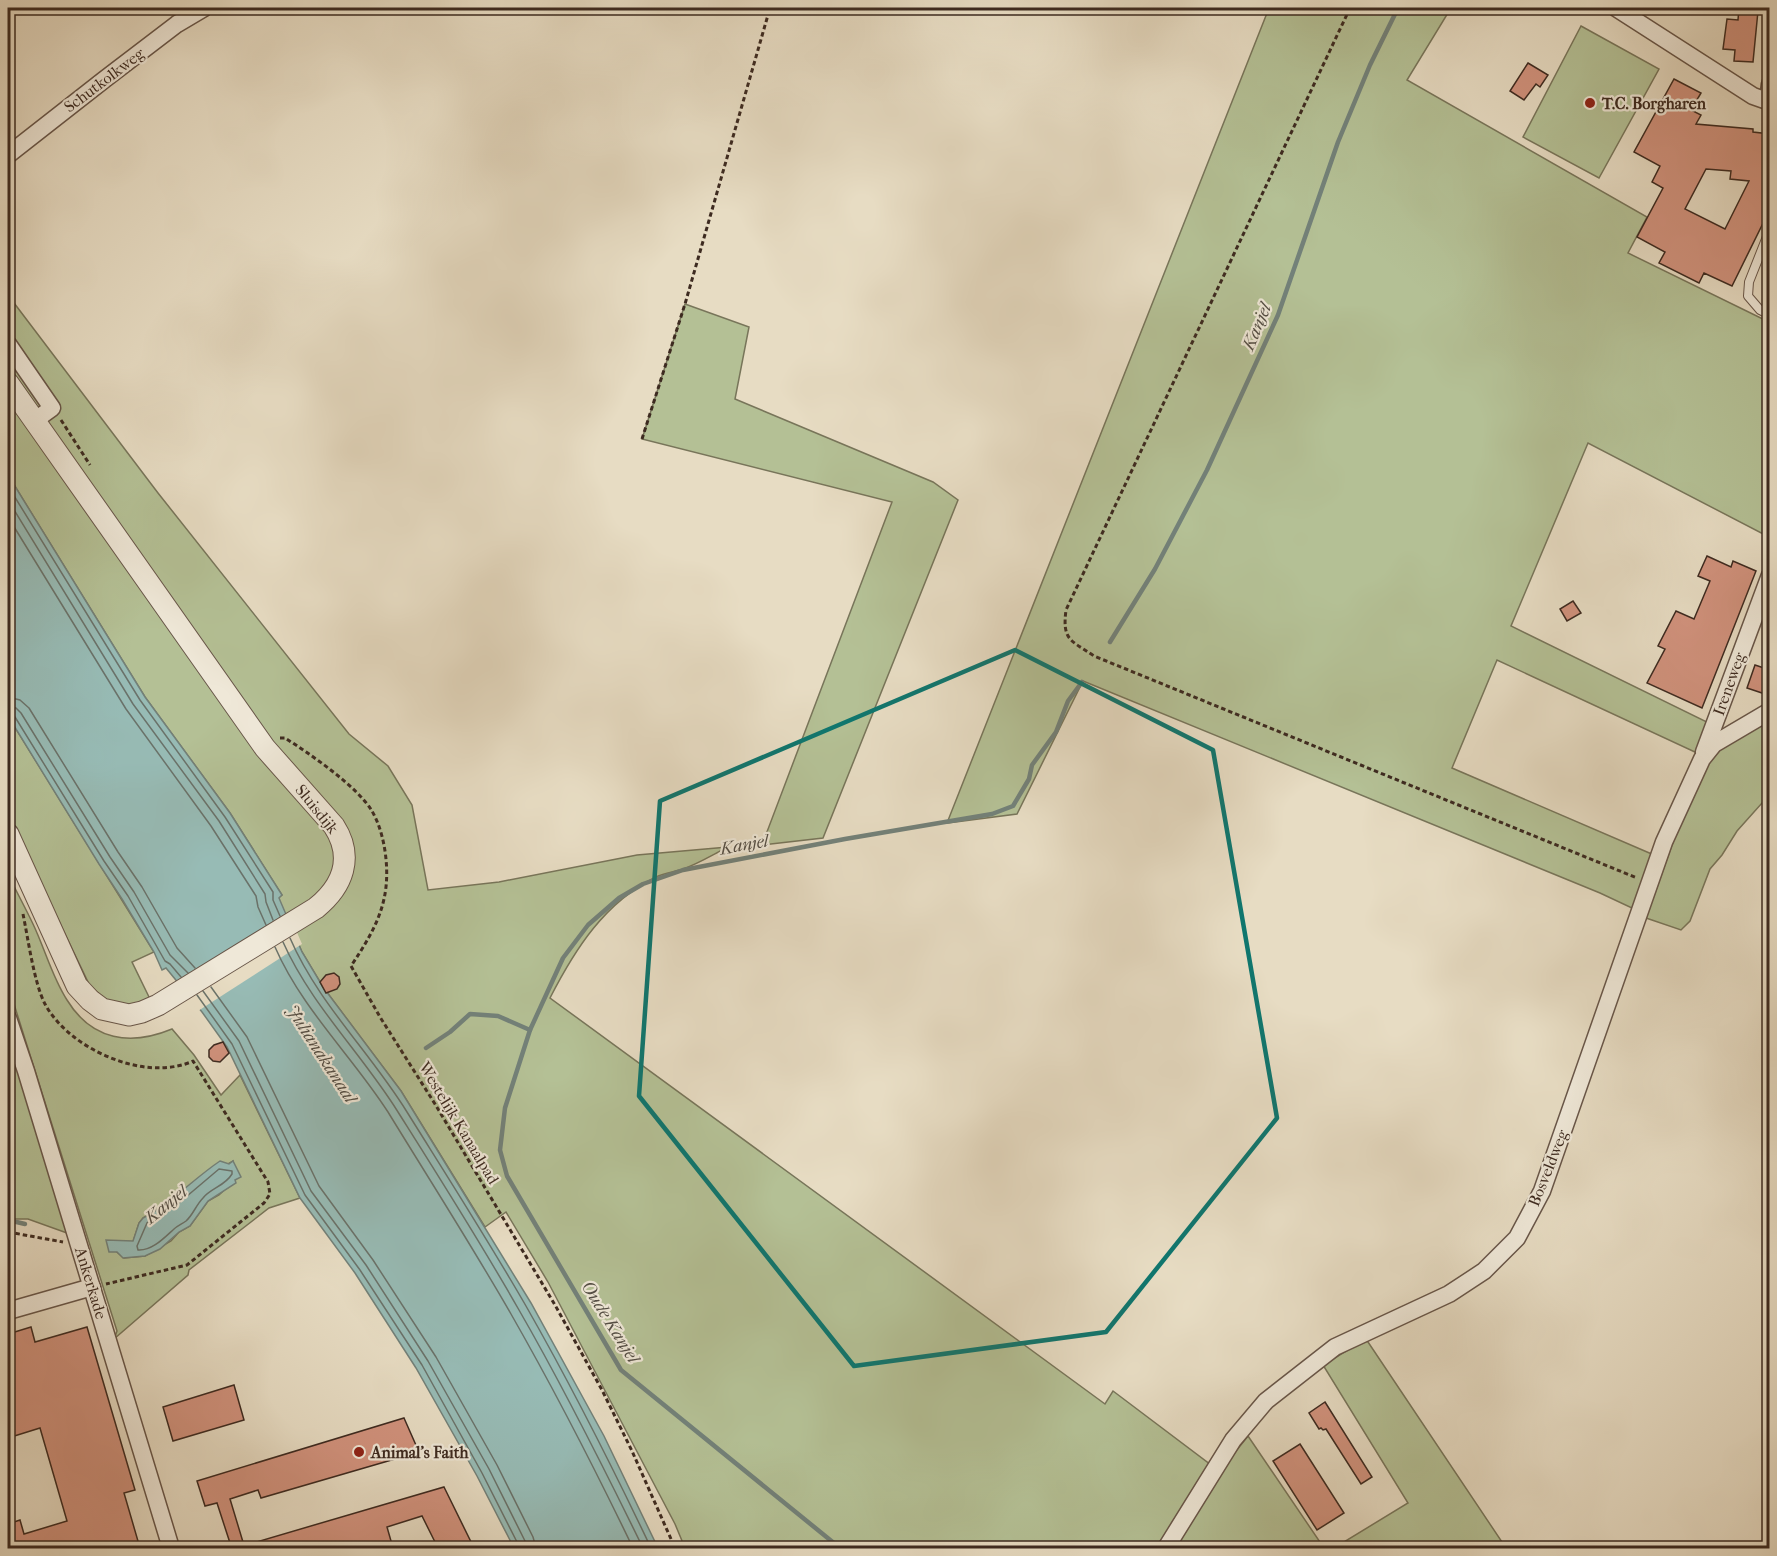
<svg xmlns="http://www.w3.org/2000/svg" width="1777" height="1556" font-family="'IM FELL French Canon',serif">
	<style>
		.green { fill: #b4c095; stroke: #78755a; stroke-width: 1.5; fill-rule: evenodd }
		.water { fill: #97bbb5; stroke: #738179; stroke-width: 1.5 }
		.pier { fill: #e7dcc3 }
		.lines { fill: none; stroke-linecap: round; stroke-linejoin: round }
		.shore { stroke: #6a726a; stroke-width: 1.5 }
		.stream { stroke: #738179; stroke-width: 4.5 }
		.building { fill: #d1927d; stroke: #3d2a20; stroke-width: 1.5; fill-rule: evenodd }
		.service-casing { stroke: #685649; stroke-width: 10 }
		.minor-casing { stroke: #685649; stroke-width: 19 }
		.tertiary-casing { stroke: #685649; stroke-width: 23 }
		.path { stroke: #3d2a20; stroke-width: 3; stroke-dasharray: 4.5 3; stroke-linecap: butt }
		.service { stroke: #efe8d8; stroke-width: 8 }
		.minor { stroke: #efe8d8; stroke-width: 16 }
		.tertiary { stroke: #efe8d8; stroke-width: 21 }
		.marked { fill: none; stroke: #0f766e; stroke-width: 4.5; stroke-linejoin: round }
		.poi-dot { fill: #8f2418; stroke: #efe8d8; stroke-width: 2 }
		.labels { text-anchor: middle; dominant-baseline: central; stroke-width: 4.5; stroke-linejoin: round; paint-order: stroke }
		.street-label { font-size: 16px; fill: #3d2a20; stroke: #efe8d8 }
		.poi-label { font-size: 16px; font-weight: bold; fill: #3d2a20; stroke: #efe8d8; text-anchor: start }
		.water-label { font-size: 18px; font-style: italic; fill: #544e45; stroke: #efe8d8 }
	</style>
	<rect width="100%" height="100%" fill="#e7dcc3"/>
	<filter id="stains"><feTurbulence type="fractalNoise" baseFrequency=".00333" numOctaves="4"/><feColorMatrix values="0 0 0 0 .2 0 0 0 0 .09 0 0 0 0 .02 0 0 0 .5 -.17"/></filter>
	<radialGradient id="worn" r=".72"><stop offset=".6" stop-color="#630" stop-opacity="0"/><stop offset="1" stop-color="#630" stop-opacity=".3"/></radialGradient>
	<g class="green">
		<polygon points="1269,8 1451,8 1407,80 1647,217 1628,253 1769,322 1769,537 1588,443 1511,626 1711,724 1697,753 1497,660 1452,768 1654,855 1634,909 1600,893 1083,681 1017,814 947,823"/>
		<polygon points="1581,26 1659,69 1599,178 1523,137"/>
		<path d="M8,295L158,493L349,734L388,766L412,805L428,890L499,882L637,855L728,847C714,854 698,864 683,869C674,872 665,873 656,877C605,902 575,949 550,998L1105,1404L1113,1391L1211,1465L1159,1548H685L675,1524L548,1282L506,1212L485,1227L401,1091L323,987L302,952L278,898L282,895L230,813L145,697L8,475Z"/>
		<polygon points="685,304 749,327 735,399 933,482 958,500 823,838 762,845 892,502 642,439"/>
		<path d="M8,716L154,952L132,962L150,999C144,1001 134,1006 127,1007C112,1007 98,994 89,984L8,815Z"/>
		<polygon points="1769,716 1769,798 1762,803 1737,831 1722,855 1710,869 1690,921 1681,930 1646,918 1673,842 1704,769 1713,755 1729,741"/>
		<path d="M8,874C16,891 25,907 33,924C45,949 52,977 67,1000C92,1041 131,1046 172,1029L194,1055L221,1095L240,1075L300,1198L269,1208L189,1270L188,1275L114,1339L117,1331L8,985ZM233,1161L235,1180L219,1195L208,1201L190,1226L179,1232L171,1241L145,1256L124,1258L117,1252L133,1242L139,1223L143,1218L177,1197L187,1188Z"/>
		<polygon points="8,1035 67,1233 28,1219 8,1219"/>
		<polygon points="1366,1339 1506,1548 1334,1548 1408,1503 1323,1365"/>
		<polygon points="1248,1436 1324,1548 1175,1548 1224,1466"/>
	</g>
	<g class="water">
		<polygon points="8,475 145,697 230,813 282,895 279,898 302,952 323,987 401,1091 531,1303 604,1436 658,1548 514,1548 477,1476 416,1368 355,1273 300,1198 227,1047 202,1012 166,968 162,970 154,952 122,899 99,864 8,716"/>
		<path d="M220,1161L229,1164L233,1161L241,1177L235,1180L236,1183L208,1201L190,1226L179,1232L160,1249L145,1256L123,1258L117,1252H109L106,1240L133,1241L139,1223L143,1218C172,1203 193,1179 220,1161Z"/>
	</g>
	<polygon class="pier" points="289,914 302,944 198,1011 175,983"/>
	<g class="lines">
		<g class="shore">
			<polyline points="8,486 140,700 225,817 273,892 273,900 280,916"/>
			<polyline points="8,500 133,704 219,821 265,894 266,902 273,920"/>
			<polyline points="8,517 126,709 211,826 256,896 258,907 266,925"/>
			<polyline points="8,697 20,700 29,708 118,852 142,887 177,948 195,968"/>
			<polyline points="8,706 16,708 21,713 110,857 134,892 170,955 188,973"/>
			<polyline points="8,714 15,717 104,861 128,896 165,961 170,964 181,977"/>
			<path d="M290,938C318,1003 370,1052 407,1112C447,1176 488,1240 526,1306C571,1385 612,1466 651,1548"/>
			<path d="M283,942C311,1005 362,1054 398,1112C439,1177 481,1243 519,1310C564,1388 604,1468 643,1548"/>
			<path d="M275,947C302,1009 352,1056 388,1112C429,1179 472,1246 511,1314C555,1391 595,1469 633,1548"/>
			<polyline points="211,987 247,1037 319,1186 373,1260 436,1357 497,1465 533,1537 536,1548"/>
			<polyline points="203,991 239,1041 311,1191 366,1265 428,1361 489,1469 525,1541 527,1548"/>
			<polyline points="197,995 232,1044 305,1195 360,1270 422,1365 482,1473 518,1544 519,1548"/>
			<path d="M219,1169L232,1171V1174C225,1186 211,1188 203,1198C196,1205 193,1215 186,1221C182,1224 177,1226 174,1229C164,1238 152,1251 138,1250L137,1246L147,1223L180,1202Z"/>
		</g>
		<g class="stream">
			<polyline points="1110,642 1155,569 1207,470 1278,315 1338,142 1370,65 1398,8"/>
			<polyline points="426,1048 450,1032 470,1014 498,1016 530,1030"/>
			<polyline points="8,1220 25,1224"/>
			<polyline points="840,1548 621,1370 507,1176 500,1150 505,1108 530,1030 563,958 588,925 619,898 643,884 683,870 845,839 992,814 1013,806 1029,779 1032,765 1056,732 1068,701 1082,682"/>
		</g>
	</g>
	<g class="building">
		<polygon points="1739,8 1758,11 1753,62 1734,61 1735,50 1723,49 1727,19 1738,20"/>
		<polygon points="1528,63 1548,75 1540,87 1536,84 1524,100 1510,91"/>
		<path d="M1674,79L1701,93L1691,110L1701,115L1696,124L1753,129V132L1770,134L1766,195L1770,197V209L1732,286L1704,273L1699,283L1659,263L1665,252L1637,237L1663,188L1652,182L1660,166L1634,152ZM1706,169L1731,171L1730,179L1749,181L1725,229L1685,209Z"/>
		<polygon points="1707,556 1731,567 1733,561 1756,571 1702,708 1647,683 1665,649 1658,646 1676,611 1694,619 1710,581 1698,576"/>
		<polygon points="1573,601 1581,613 1567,621 1560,609"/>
		<polygon points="1755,665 1770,670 1770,681 1765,694 1747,688"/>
		<polygon points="334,973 339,977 340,984 337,989 326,993 320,982 326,975"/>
		<polygon points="223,1042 229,1053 220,1062 213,1061 209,1057 209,1050 214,1045"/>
		<polygon points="31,1327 35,1342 87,1327 135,1490 124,1493 140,1548 8,1548 8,1524 20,1520 24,1534 67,1521 40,1428 8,1438 8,1334"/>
		<polygon points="234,1385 244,1420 173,1441 163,1407"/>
		<polygon points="1325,1402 1372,1477 1361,1484 1326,1429 1323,1430 1321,1428 1319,1429 1309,1413"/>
		<polygon points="404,1418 419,1452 261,1498 258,1490 230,1499 243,1542 231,1546 217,1503 205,1506 197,1481"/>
		<polygon points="1300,1444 1344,1513 1317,1530 1273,1461"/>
		<polygon points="444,1487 474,1548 438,1548 422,1516 387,1527 393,1548 246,1548 246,1545"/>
	</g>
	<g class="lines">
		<defs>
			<polyline id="service" points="1770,229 1749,282 1748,296 1760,310 1770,315"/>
			<g id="minor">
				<polyline points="1616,8 1753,96 1770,102"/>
				<polyline points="1768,102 1770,84"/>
				<polyline points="8,155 105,79 177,24 204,8"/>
				<polyline points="8,344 52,408 34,421"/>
				<polyline points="1704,752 1770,575"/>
				<polyline points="8,1018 26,1071 171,1548"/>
				<polyline points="8,1311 92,1287"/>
				<polyline points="1166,1548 1233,1440 1266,1401 1335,1347 1449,1294 1484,1271 1517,1238 1542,1191 1664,842 1702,759 1714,744 1770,711"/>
			</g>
			<path id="tertiary" d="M8,383L265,748L334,826C354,857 343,886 316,908L158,1005L142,1012L129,1015L102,1009L90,1000L77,986L8,834"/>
		</defs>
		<use href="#service" class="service-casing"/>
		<use href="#minor" class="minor-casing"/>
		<use href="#tertiary" class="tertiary-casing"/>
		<g class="path">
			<path d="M1350,8L1066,610C1062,641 1071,640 1094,656L1637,878"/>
			<polyline points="61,420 90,465"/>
			<polyline points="642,439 685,304 770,8"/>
			<path d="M280,738H285C310,754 357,786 372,811C379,823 383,838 385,851C392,899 377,927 351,966L380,1017L435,1104L555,1305L602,1390L632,1451L675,1548"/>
			<path d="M23,914C28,938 34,983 45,1004C69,1049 145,1083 193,1061L268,1182L270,1194L264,1203L187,1265L106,1284"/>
			<polyline points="8,1232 63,1242"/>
		</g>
		<use href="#service" class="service"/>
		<use href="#minor" class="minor"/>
		<use href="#tertiary" class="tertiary"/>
	</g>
	<path class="marked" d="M1015,650L1213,750L1277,1118L1106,1332L854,1366L639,1096L660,801Z"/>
	<g class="poi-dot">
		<circle cx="1590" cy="103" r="6"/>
		<circle cx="359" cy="1452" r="6"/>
	</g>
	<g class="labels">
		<g class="street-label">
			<text transform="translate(104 80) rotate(-37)">Schutkolkweg</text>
			<text transform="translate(1729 684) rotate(-70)">Ireneweg</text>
			<text transform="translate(317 809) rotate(51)">Sluisdijk</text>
			<text transform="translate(459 1123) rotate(59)">Westelijk Kanaalpad</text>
			<text transform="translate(1548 1168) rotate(-68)">Bosveldweg</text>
			<text transform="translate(91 1283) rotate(73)">Ankerkade</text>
		</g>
		<g class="poi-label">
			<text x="1602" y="103">T.C. Borgharen</text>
			<text x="371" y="1452">Animal's Faith</text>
		</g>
		<g class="water-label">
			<text transform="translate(1257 327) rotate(-67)">Kanjel</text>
			<text transform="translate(744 845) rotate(-10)">Kanjel</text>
			<text transform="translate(321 1054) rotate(57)">Julianakanaal</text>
			<text transform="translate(166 1205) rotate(-39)">Kanjel</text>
			<text transform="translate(610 1322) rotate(58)">Oude Kanjel</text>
		</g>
	</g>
	<rect width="1777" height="1556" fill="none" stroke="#e7dcc3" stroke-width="30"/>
	<rect x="9" y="9" width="1759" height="1538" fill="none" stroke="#3d2a20" stroke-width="3"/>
	<rect x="15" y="15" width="1747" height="1526" fill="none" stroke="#3d2a20" stroke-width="1.5"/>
	<rect width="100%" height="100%" filter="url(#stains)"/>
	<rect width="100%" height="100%" fill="url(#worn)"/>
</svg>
